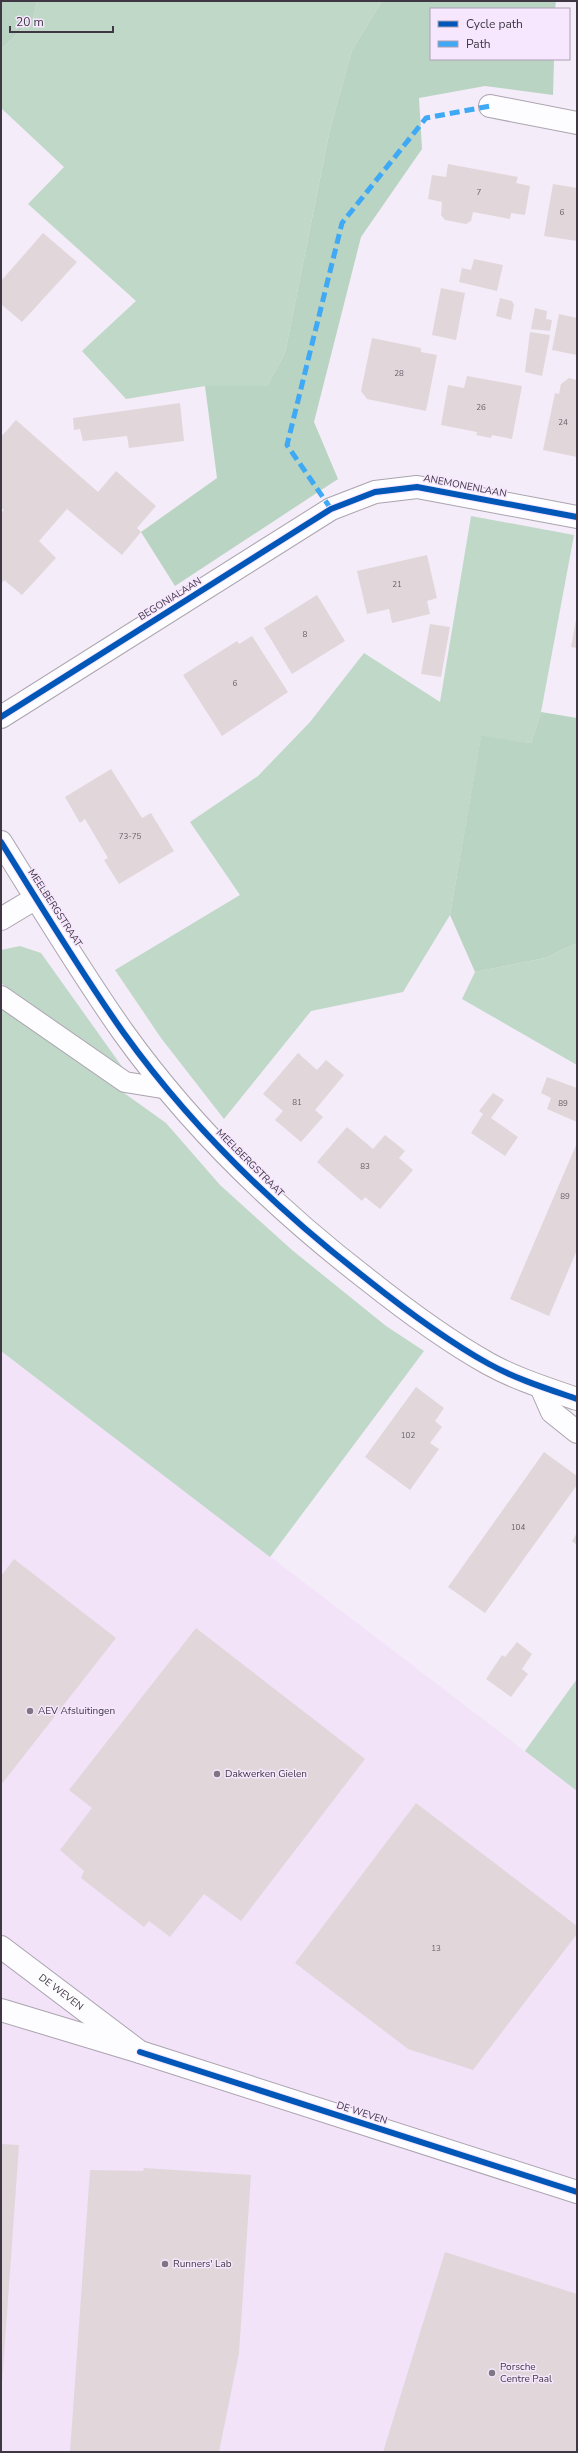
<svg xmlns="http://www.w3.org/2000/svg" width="578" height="2453" font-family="'Nunito Sans',sans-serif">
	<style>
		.built { fill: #f2e3f9 }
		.green { fill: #bfd8c8 }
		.forest { fill: #b9d4c2 }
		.building { fill: #e1d7da }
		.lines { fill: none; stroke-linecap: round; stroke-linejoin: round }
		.service-casing { stroke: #aba4af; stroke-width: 22 }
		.minor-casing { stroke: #aba4af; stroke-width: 24 }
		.service { stroke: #fdfcfe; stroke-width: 20 }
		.minor { stroke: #fdfcfe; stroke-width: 22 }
		.quiet { stroke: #3fa9f5; stroke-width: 5; stroke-dasharray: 10 5; stroke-linecap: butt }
		.cycleway-casing { stroke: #f6e6fe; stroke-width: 8 }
		.cycleway { stroke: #0057b8; stroke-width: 6 }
		.poi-dot { fill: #7e7783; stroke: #f6e6fe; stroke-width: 1.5 }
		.labels { text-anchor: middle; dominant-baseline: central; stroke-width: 3; stroke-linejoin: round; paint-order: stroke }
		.number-label { font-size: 8px; fill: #69626b }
		.street-label { font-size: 10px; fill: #3f3844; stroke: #f6e6fe }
		.poi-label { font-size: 10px; fill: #3f3844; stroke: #f6e6fe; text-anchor: start }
	</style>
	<rect width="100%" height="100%" fill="#f4ecf8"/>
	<polygon class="built" points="1,1351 577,1791 577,2452 1,2452"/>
	<g class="green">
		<polygon points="37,1 382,1 352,50 330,129 285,353 267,386 205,386 126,399 82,351 136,301 28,204 64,167 1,108 1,50 33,18"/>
		<polygon points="471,516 574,535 541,712 531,743 481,737 450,915 403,992 311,1011 224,1119 161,1038 115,970 240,895 190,822 258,776 310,722 364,653 440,702"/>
		<polygon points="577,943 577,1065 462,999 475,972 545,958"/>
		<polygon points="20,946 41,953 123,1068 1,983 1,950"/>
		<polygon points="1,1005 166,1123 220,1185 292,1250 386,1326 424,1351 270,1557 1,1351"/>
		<polygon points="577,1679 577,1791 525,1751"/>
	</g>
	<g class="forest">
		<polygon points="1,1 37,1 33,18 1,50"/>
		<polygon points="382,1 556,1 555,9 431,9 431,59 554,59 553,95 485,86 419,98 422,149 361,237 314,422 338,479 175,586 141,532 217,478 205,386 267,386 285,353 330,129 352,50"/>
		<polygon points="541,712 577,718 577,943 545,958 475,972 450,915 481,736 531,743"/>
	</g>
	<g class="building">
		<polygon points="448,164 518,177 516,183 530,186 525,215 511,213 510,219 473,212 471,221 466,224 445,220 441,215 442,202 428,199 432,175 446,177"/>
		<polygon points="553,184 577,188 577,241 544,236"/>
		<polygon points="43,233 77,262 22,322 1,304 1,281"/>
		<polygon points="474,259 503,265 497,291 459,282 462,268 471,270"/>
		<polygon points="441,288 465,293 456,340 432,335"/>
		<polygon points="500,298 512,301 514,305 511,320 496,316"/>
		<polygon points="535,308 547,311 546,319 552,320 550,331 531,329"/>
		<polygon points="559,314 577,318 577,355 552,350"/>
		<polygon points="530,332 550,335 542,376 525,372"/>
		<polygon points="372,338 421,348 421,352 437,355 426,411 367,399 361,391"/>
		<polygon points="467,376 522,386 512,439 492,435 491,438 476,435 477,432 441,425 448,385 464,388"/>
		<polygon points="569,378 577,380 577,457 543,450 555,393 559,394 561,384"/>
		<polygon points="180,403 184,441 129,448 127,436 83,441 80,429 74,430 73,418"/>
		<polygon points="16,420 98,492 116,471 156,506 137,528 141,532 122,555 67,509 39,541 56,558 22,595 4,580 1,584 1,513 4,510 1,508 1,437"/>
		<polygon points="427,555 437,598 427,601 430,614 392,623 389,609 367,614 357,571"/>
		<polygon points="317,595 345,641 292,674 264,628"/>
		<polygon points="576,620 577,620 577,648 571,647"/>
		<polygon points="430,624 450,627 441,677 421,674"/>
		<polygon points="252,636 288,692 222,736 183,675 237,641 239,644"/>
		<polygon points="111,769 142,818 151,813 174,851 119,884 104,860 108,858 85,819 80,823 65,797"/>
		<polygon points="298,1053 317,1070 326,1060 344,1075 315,1110 323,1117 301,1142 275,1120 283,1111 263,1094"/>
		<polygon points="547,1077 577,1088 577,1122 547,1109 551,1098 541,1093"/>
		<polygon points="493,1093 504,1100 491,1118 518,1137 505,1156 471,1133 483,1114 479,1111"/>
		<polygon points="347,1127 373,1149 385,1135 405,1151 399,1158 413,1170 380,1209 365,1197 362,1201 317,1162"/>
		<polygon points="577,1143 577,1250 549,1316 510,1299"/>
		<polygon points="416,1387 444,1408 435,1421 442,1427 430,1443 439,1449 410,1490 365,1457"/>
		<polygon points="544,1452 577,1476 577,1485 485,1613 448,1587"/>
		<polygon points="577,1533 577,1545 572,1541"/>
		<polygon points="14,1559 116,1638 1,1785 1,1576"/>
		<polygon points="196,1628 365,1759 241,1921 204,1894 170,1937 149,1921 144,1927 81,1878 84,1871 60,1850 92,1808 69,1790"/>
		<polygon points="517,1642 532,1654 522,1669 528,1674 511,1697 486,1679 502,1655 505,1657"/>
		<polygon points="416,1803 577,1926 577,1934 473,2070 408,2049 295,1963"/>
		<polygon points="1,2144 19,2145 2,2384 1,2384"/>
		<polygon points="144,2168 251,2175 239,2353 219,2452 70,2452 90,2170 143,2171"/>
		<polygon points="445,2252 577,2294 577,2452 383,2452"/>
	</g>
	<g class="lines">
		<defs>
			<polyline id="service" points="1,996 125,1082 168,1089"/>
			<g id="minor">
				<polyline points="490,106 577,123"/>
				<polyline points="1,717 331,509 375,492 417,487 577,517"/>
				<path d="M1,842C41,906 80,971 123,1032C191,1127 276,1209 368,1280C407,1311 446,1340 489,1364C516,1379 548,1389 577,1399"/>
				<polyline points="1,919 36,898"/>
				<polyline points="541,1387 552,1412 577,1432"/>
				<path id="s1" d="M1,1947L140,2052L1,2010"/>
				<polyline points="140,2052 577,2192"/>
			</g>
		</defs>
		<use href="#service" class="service-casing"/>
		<use href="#minor" class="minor-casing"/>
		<use href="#service" class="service"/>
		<use href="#minor" class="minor"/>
		<polyline class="quiet" points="331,509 287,445 342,223 426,118 490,106"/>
		<defs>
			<g id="cycleway">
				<polyline points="1,717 331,509 375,492 417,487 577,517"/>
				<path d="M1,842C41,906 80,971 123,1032C191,1127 276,1209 368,1280C407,1311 446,1340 489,1364C516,1379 548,1389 577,1399"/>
				<polyline points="140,2052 577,2192"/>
			</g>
		</defs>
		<use href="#cycleway" class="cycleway-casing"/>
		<use href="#cycleway" class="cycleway"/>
	</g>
	<g class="poi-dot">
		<circle cx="30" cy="1711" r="4"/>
		<circle cx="217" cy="1774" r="4"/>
		<circle cx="165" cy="2264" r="4"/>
		<circle cx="492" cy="2373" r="4"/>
	</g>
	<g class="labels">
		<g class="number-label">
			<text x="479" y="192">7</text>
			<text x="562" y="212">6</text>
			<text x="399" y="373">28</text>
			<text x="481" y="407">26</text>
			<text x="563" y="422">24</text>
			<text x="397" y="584">21</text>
			<text x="305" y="634">8</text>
			<text x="235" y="683">6</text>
			<text x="130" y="836">73-75</text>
			<text x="297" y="1102">81</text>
			<text x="563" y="1103">89</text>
			<text x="365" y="1166">83</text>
			<text x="565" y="1196">89</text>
			<text x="408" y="1435">102</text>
			<text x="518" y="1527">104</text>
			<text x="436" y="1948">13</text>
		</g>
		<g class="street-label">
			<text transform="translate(465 486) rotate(11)">ANEMONENLAAN</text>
			<text transform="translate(170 599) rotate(-32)">BEGONIALAAN</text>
			<text transform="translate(55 908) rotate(57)">MEELBERGSTRAAT</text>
			<text transform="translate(250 1163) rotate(45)">MEELBERGSTRAAT</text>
			<text stroke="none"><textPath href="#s1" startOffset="75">DE WEVEN</textPath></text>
			<text transform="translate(362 2113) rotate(18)">DE WEVEN</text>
		</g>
		<g class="poi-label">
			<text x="38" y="1711">AEV Afsluitingen</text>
			<text x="225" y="1774">Dakwerken Gielen</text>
			<text x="173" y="2264">Runners' Lab</text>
			<text x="500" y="2367">Porsche<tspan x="500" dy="12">Centre Paal</tspan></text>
		</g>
	</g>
	<rect width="578" height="2453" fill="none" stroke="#3f3844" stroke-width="4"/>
	<rect x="430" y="8" width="140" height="52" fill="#f6e6fe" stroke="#ada0b4"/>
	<rect x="438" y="21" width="20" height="6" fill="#0057b8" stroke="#ada0b4"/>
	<text x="466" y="28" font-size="12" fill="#3f3844">Cycle path</text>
	<rect x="438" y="41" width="20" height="6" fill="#3fa9f5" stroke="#ada0b4"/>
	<text x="466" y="48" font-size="12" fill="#3f3844">Path</text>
	<path d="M10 26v6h103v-6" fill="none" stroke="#3f3844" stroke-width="2"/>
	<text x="16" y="26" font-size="12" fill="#3f3844" stroke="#f6e6fe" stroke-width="3" paint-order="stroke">20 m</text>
</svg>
